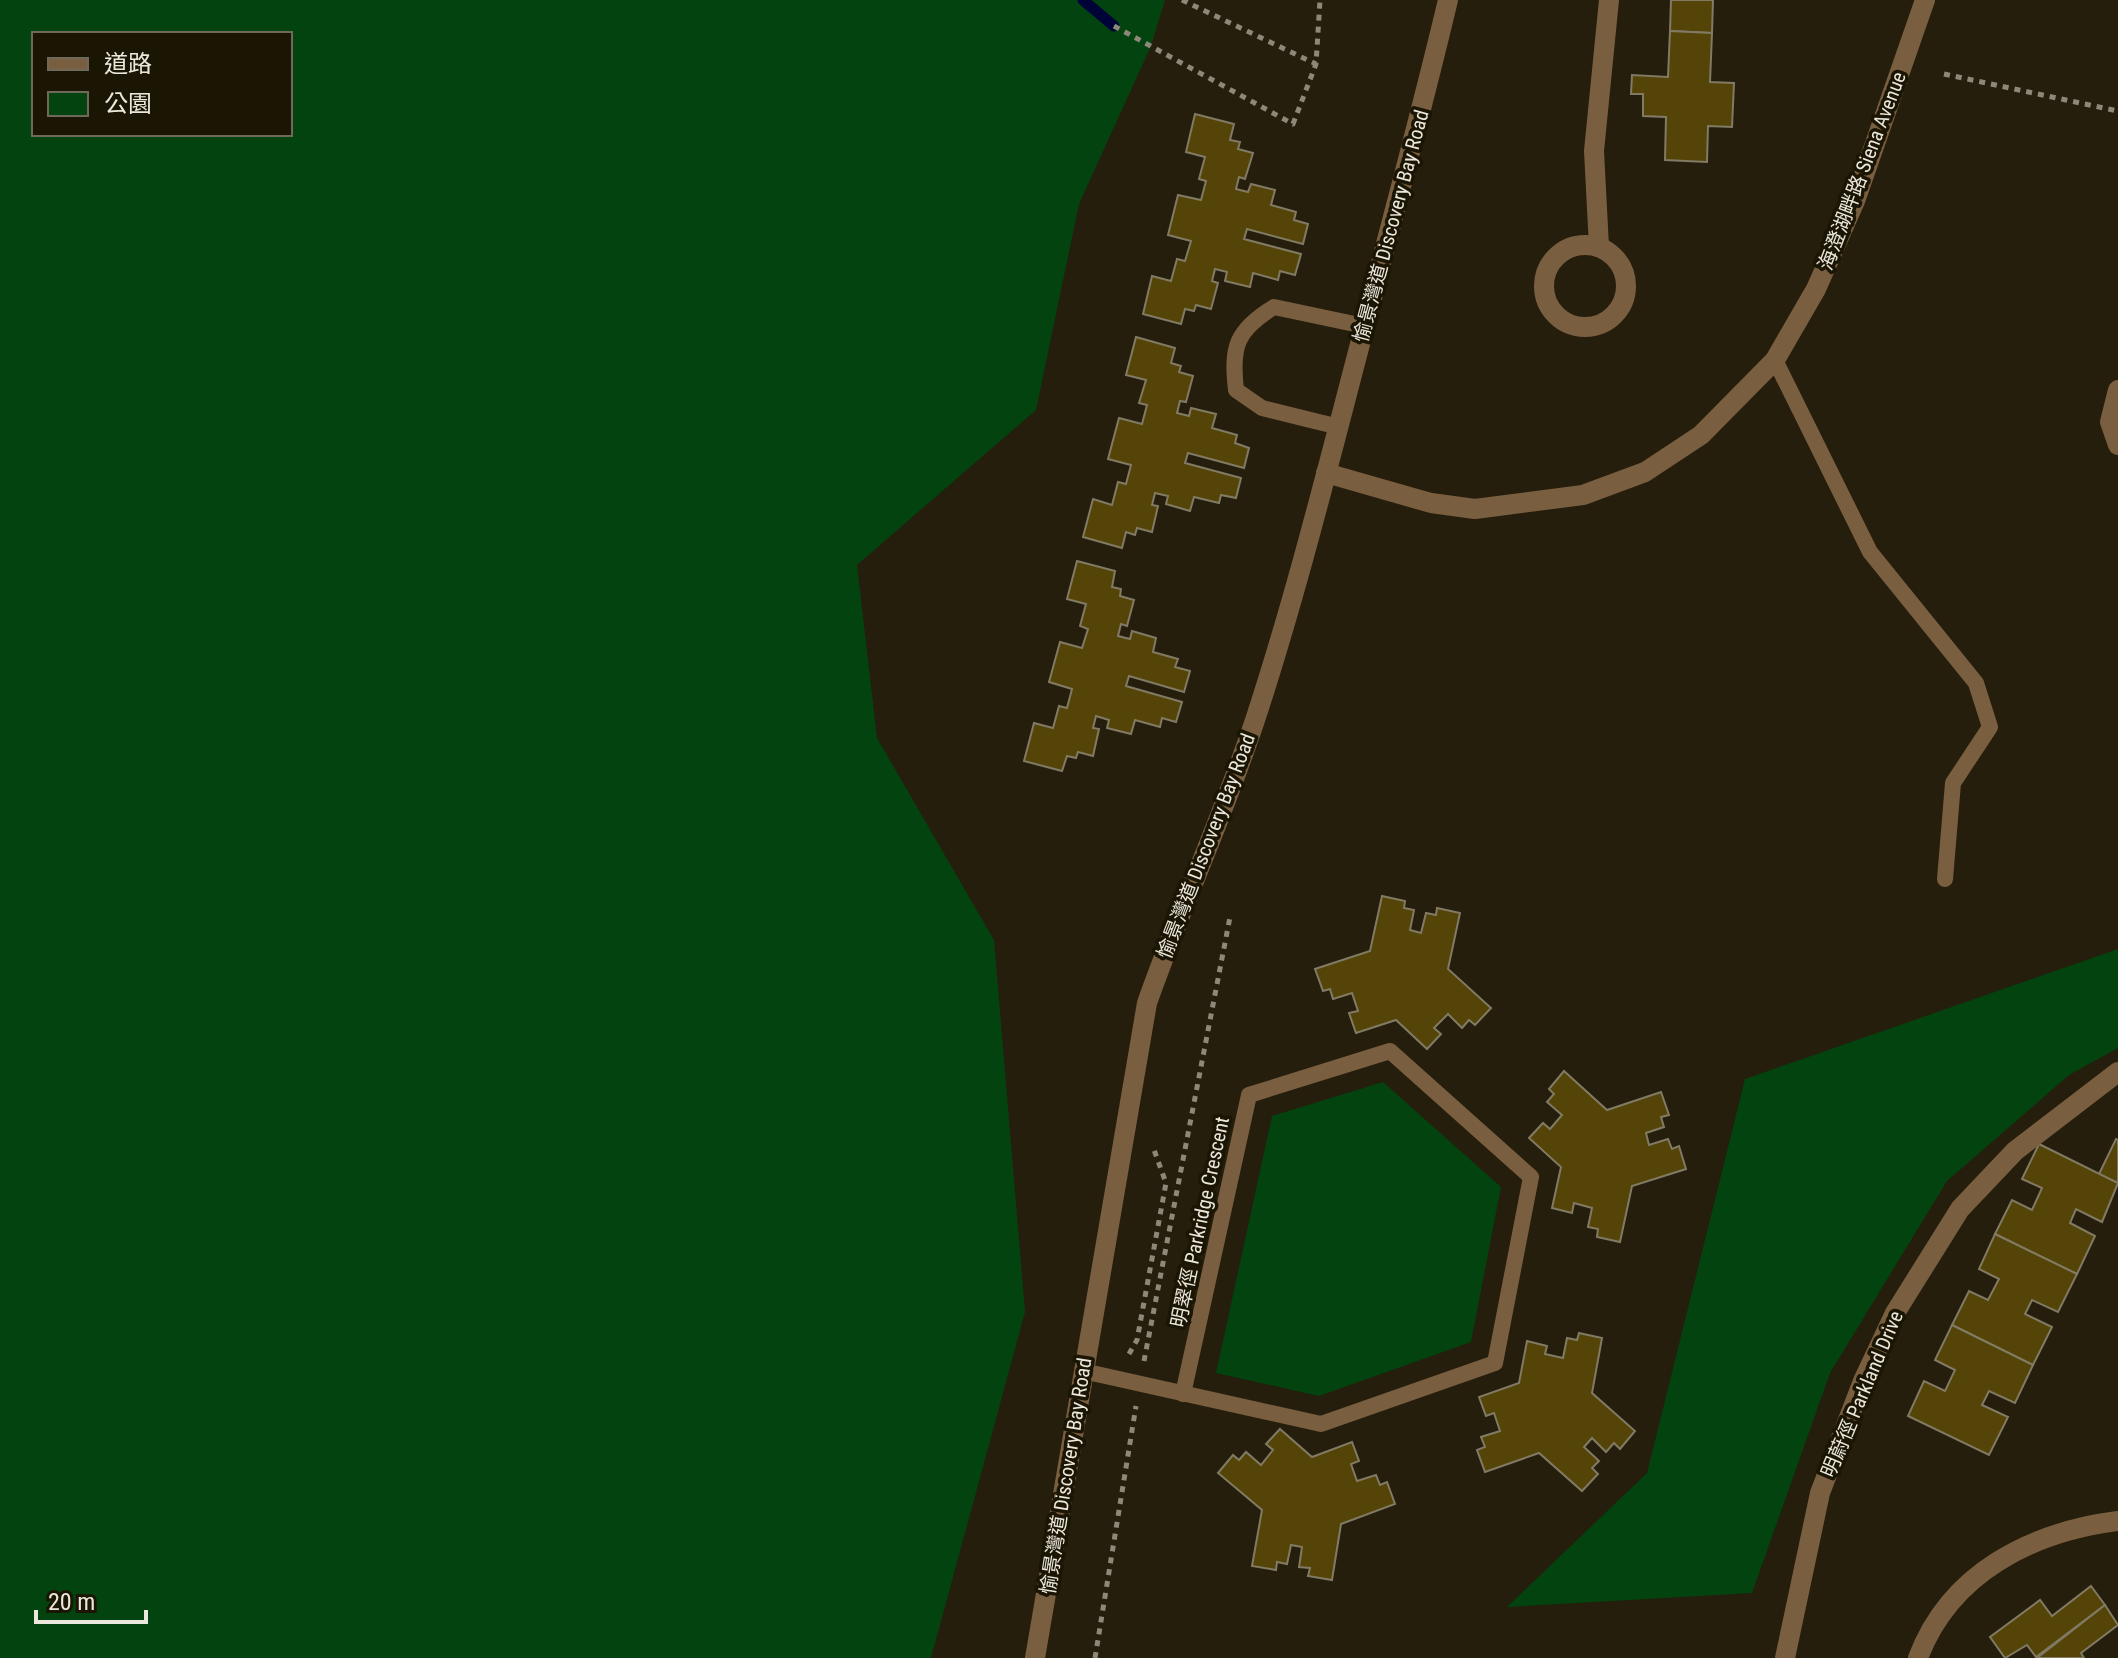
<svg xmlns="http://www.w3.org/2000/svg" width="2118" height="1658" font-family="'Roboto Condensed','Noto Sans TC',sans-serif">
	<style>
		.green { fill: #03430f; fill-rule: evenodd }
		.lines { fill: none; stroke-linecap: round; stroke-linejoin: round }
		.stream { stroke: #000338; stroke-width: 11 }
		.building { fill: #554407; stroke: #817a64; stroke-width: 2 }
		.path { stroke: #8e887a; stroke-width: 5; stroke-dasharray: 6 6; stroke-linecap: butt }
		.service { stroke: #7a5e40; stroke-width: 16 }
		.minor { stroke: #7a5e40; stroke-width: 20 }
		.tertiary { stroke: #7a5e40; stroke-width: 20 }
		.labels { text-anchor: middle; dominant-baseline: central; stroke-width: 7; stroke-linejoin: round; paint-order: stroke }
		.street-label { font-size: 20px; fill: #ebe7dc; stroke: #1b1504 }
	</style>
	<rect width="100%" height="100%" fill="#251e0c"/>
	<g class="green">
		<path d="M0,0H1165L1151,46L1079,204L1036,410L857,565L877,738L994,940L1025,1312L931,1658H0ZM34,34H290V134H34Z"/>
		<polygon points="2118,949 2118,1048 2069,1075 1947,1181 1830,1373 1752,1593 1507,1607 1647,1473 1745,1079"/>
		<polygon points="1383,1082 1501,1187 1471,1342 1319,1396 1216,1373 1272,1116"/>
	</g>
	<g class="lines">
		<polyline class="stream" points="1083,0 1114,26"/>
	</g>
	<g class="building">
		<polygon points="1671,0 1713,0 1712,33 1670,31"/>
		<polygon points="1670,31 1712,33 1710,82 1734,83 1732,127 1708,126 1707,162 1665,160 1666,117 1643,116 1643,94 1631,94 1632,75 1668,77"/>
		<polygon points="1195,114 1234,124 1230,140 1240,142 1238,149 1253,153 1245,179 1239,177 1236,189 1248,192 1251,184 1275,190 1271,205 1296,212 1294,220 1308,224 1303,244 1247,229 1244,239 1301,254 1295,275 1280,271 1278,280 1253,273 1250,287 1225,281 1227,272 1215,269 1212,281 1218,283 1211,309 1196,305 1194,311 1185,309 1181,324 1143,314 1152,276 1171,281 1177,259 1185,261 1191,241 1168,235 1178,195 1201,200 1206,181 1199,179 1205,157 1186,152"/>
		<polygon points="1136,337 1175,348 1171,363 1181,366 1179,372 1193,376 1186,402 1180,401 1177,413 1189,416 1191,408 1216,414 1212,428 1237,435 1235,443 1249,448 1244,468 1188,453 1185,463 1241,478 1236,498 1221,495 1219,503 1194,497 1190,511 1166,504 1168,496 1155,493 1152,505 1158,506 1152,532 1137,528 1135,535 1126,532 1122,548 1083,537 1093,499 1112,505 1118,482 1126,484 1131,465 1108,459 1119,418 1142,424 1147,405 1139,403 1146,380 1126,375"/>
		<polygon points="1077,561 1115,571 1112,587 1121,589 1120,596 1134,600 1127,626 1121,624 1118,636 1130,639 1132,631 1156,638 1153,652 1178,659 1175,667 1190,671 1184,692 1129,676 1126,686 1182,702 1176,722 1162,718 1160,727 1135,720 1131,734 1107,728 1109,720 1096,716 1093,728 1099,729 1093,756 1078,752 1076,758 1067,756 1062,771 1024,761 1034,723 1053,728 1059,706 1067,708 1072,689 1049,682 1060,642 1082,648 1088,629 1080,626 1086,604 1067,599"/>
		<polygon points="1382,896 1405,901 1404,908 1414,910 1410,930 1421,933 1426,913 1436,915 1437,908 1460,913 1448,969 1491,1008 1475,1025 1469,1020 1462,1028 1448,1014 1434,1028 1441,1034 1427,1049 1396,1020 1356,1033 1349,1013 1358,1011 1352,993 1333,999 1330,989 1323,991 1315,969 1370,951"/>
		<polygon points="1564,1071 1607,1110 1661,1092 1669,1115 1661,1117 1664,1127 1646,1133 1649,1145 1668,1139 1672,1149 1679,1146 1686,1169 1632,1186 1620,1242 1597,1237 1598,1229 1588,1227 1592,1208 1574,1203 1572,1213 1552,1208 1561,1167 1529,1138 1543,1123 1550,1129 1562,1115 1547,1102 1554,1094 1549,1089"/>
		<polygon points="2116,1139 2118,1140 2118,1183 2099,1174"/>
		<polygon points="2039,1144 2118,1183 2102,1222 2076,1209 2070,1223 2095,1236 2077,1274 1995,1234 2012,1200 2032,1210 2042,1188 2022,1179"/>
		<polygon points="1995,1234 2077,1274 2058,1312 2032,1300 2025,1314 2052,1327 2033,1365 1952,1325 1969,1291 1988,1300 1999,1279 1979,1269"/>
		<polygon points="1952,1325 2033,1365 2015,1403 1989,1391 1982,1405 2008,1417 1989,1455 1908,1416 1924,1381 1945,1391 1955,1370 1935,1360"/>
		<polygon points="1579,1333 1602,1338 1592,1393 1635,1431 1620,1449 1614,1443 1606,1452 1592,1438 1584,1447 1599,1461 1592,1468 1598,1474 1582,1491 1539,1453 1485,1472 1477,1450 1485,1447 1481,1437 1500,1431 1494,1413 1486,1416 1479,1397 1519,1383 1527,1341 1547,1346 1545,1354 1563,1358 1567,1338 1577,1340"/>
		<polygon points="1280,1429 1312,1457 1352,1442 1359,1461 1351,1464 1357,1481 1376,1475 1380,1485 1387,1482 1395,1504 1341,1524 1332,1580 1308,1576 1310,1568 1299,1567 1302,1547 1291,1545 1287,1564 1277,1562 1276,1570 1252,1566 1262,1510 1218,1473 1233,1455 1239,1460 1246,1452 1261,1465 1273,1450 1266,1444"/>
		<polygon points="2091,1586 2105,1605 2036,1657 2027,1645 2005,1658 1990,1637 2040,1600 2052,1616"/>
		<polygon points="2105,1605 2118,1625 2081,1653 2084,1658 2037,1658"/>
	</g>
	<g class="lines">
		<g class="path">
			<polyline points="1182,0 1316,64 1320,0"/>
			<polyline points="1114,26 1293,124 1316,64"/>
			<polyline points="1944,74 2118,111"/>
			<polyline points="1129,1354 1137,1340 1166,1183 1153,1147"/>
			<polyline points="1144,1361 1230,917"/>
			<polyline points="1095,1658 1136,1406"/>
		</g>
		<g class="service">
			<polyline points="1775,360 1870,552 1976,683 1990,727 1953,783 1945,879"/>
			<path d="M1339,427L1262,408L1236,390C1231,347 1236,330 1274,307L1364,326"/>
			<polyline points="1083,1371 1321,1424 1495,1363 1531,1177 1390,1051 1249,1095 1183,1394"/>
		</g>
		<g class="minor">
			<circle cx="1585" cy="286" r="41"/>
			<polyline points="1599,247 1594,151 1609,0"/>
			<polyline points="2118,390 2110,422 2118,445"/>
			<polyline points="1785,1658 1820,1493 1863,1381 1895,1313 1960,1209 2015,1151 2118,1072"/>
			<path d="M1918,1658C1950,1573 2031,1532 2118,1521"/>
		</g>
		<g class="tertiary">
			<polyline points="1326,473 1431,503 1475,509 1583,495 1645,472 1701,435 1775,360 1816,289 1855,201 1925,0"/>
			<path d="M1035,1658L1147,1003C1181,906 1225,813 1257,714C1298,588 1330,458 1364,329C1392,219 1422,110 1448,0"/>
		</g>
	</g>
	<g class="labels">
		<g class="street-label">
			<text transform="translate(1862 171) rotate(-69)">海澄湖畔路 Siena Avenue</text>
			<text transform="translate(1391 226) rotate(-75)">愉景灣道 Discovery Bay Road</text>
			<text transform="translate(1206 846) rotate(-69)">愉景灣道 Discovery Bay Road</text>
			<text transform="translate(1200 1222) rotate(-78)">明翠徑 Parkridge Crescent</text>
			<text transform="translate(1862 1394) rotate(-67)">明蔚徑 Parkland Drive</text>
			<text transform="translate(1066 1476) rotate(-81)">愉景灣道 Discovery Bay Road</text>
		</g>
	</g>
	<rect x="32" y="32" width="260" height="104" fill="#1b1504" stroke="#6e695a" stroke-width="2"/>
	<rect x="48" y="58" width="40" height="12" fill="#7a5e40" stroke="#6e695a" stroke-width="2"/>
	<text x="104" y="72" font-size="24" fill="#ebe7dc">道路</text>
	<rect x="48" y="92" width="40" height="24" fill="#03430f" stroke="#6e695a" stroke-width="2"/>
	<text x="104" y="112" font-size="24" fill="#ebe7dc">公園</text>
	<path d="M36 1610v12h110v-12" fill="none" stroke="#ebe7dc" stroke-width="4"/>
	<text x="48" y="1610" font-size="24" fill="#ebe7dc" stroke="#1b1504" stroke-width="6" paint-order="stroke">20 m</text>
</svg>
